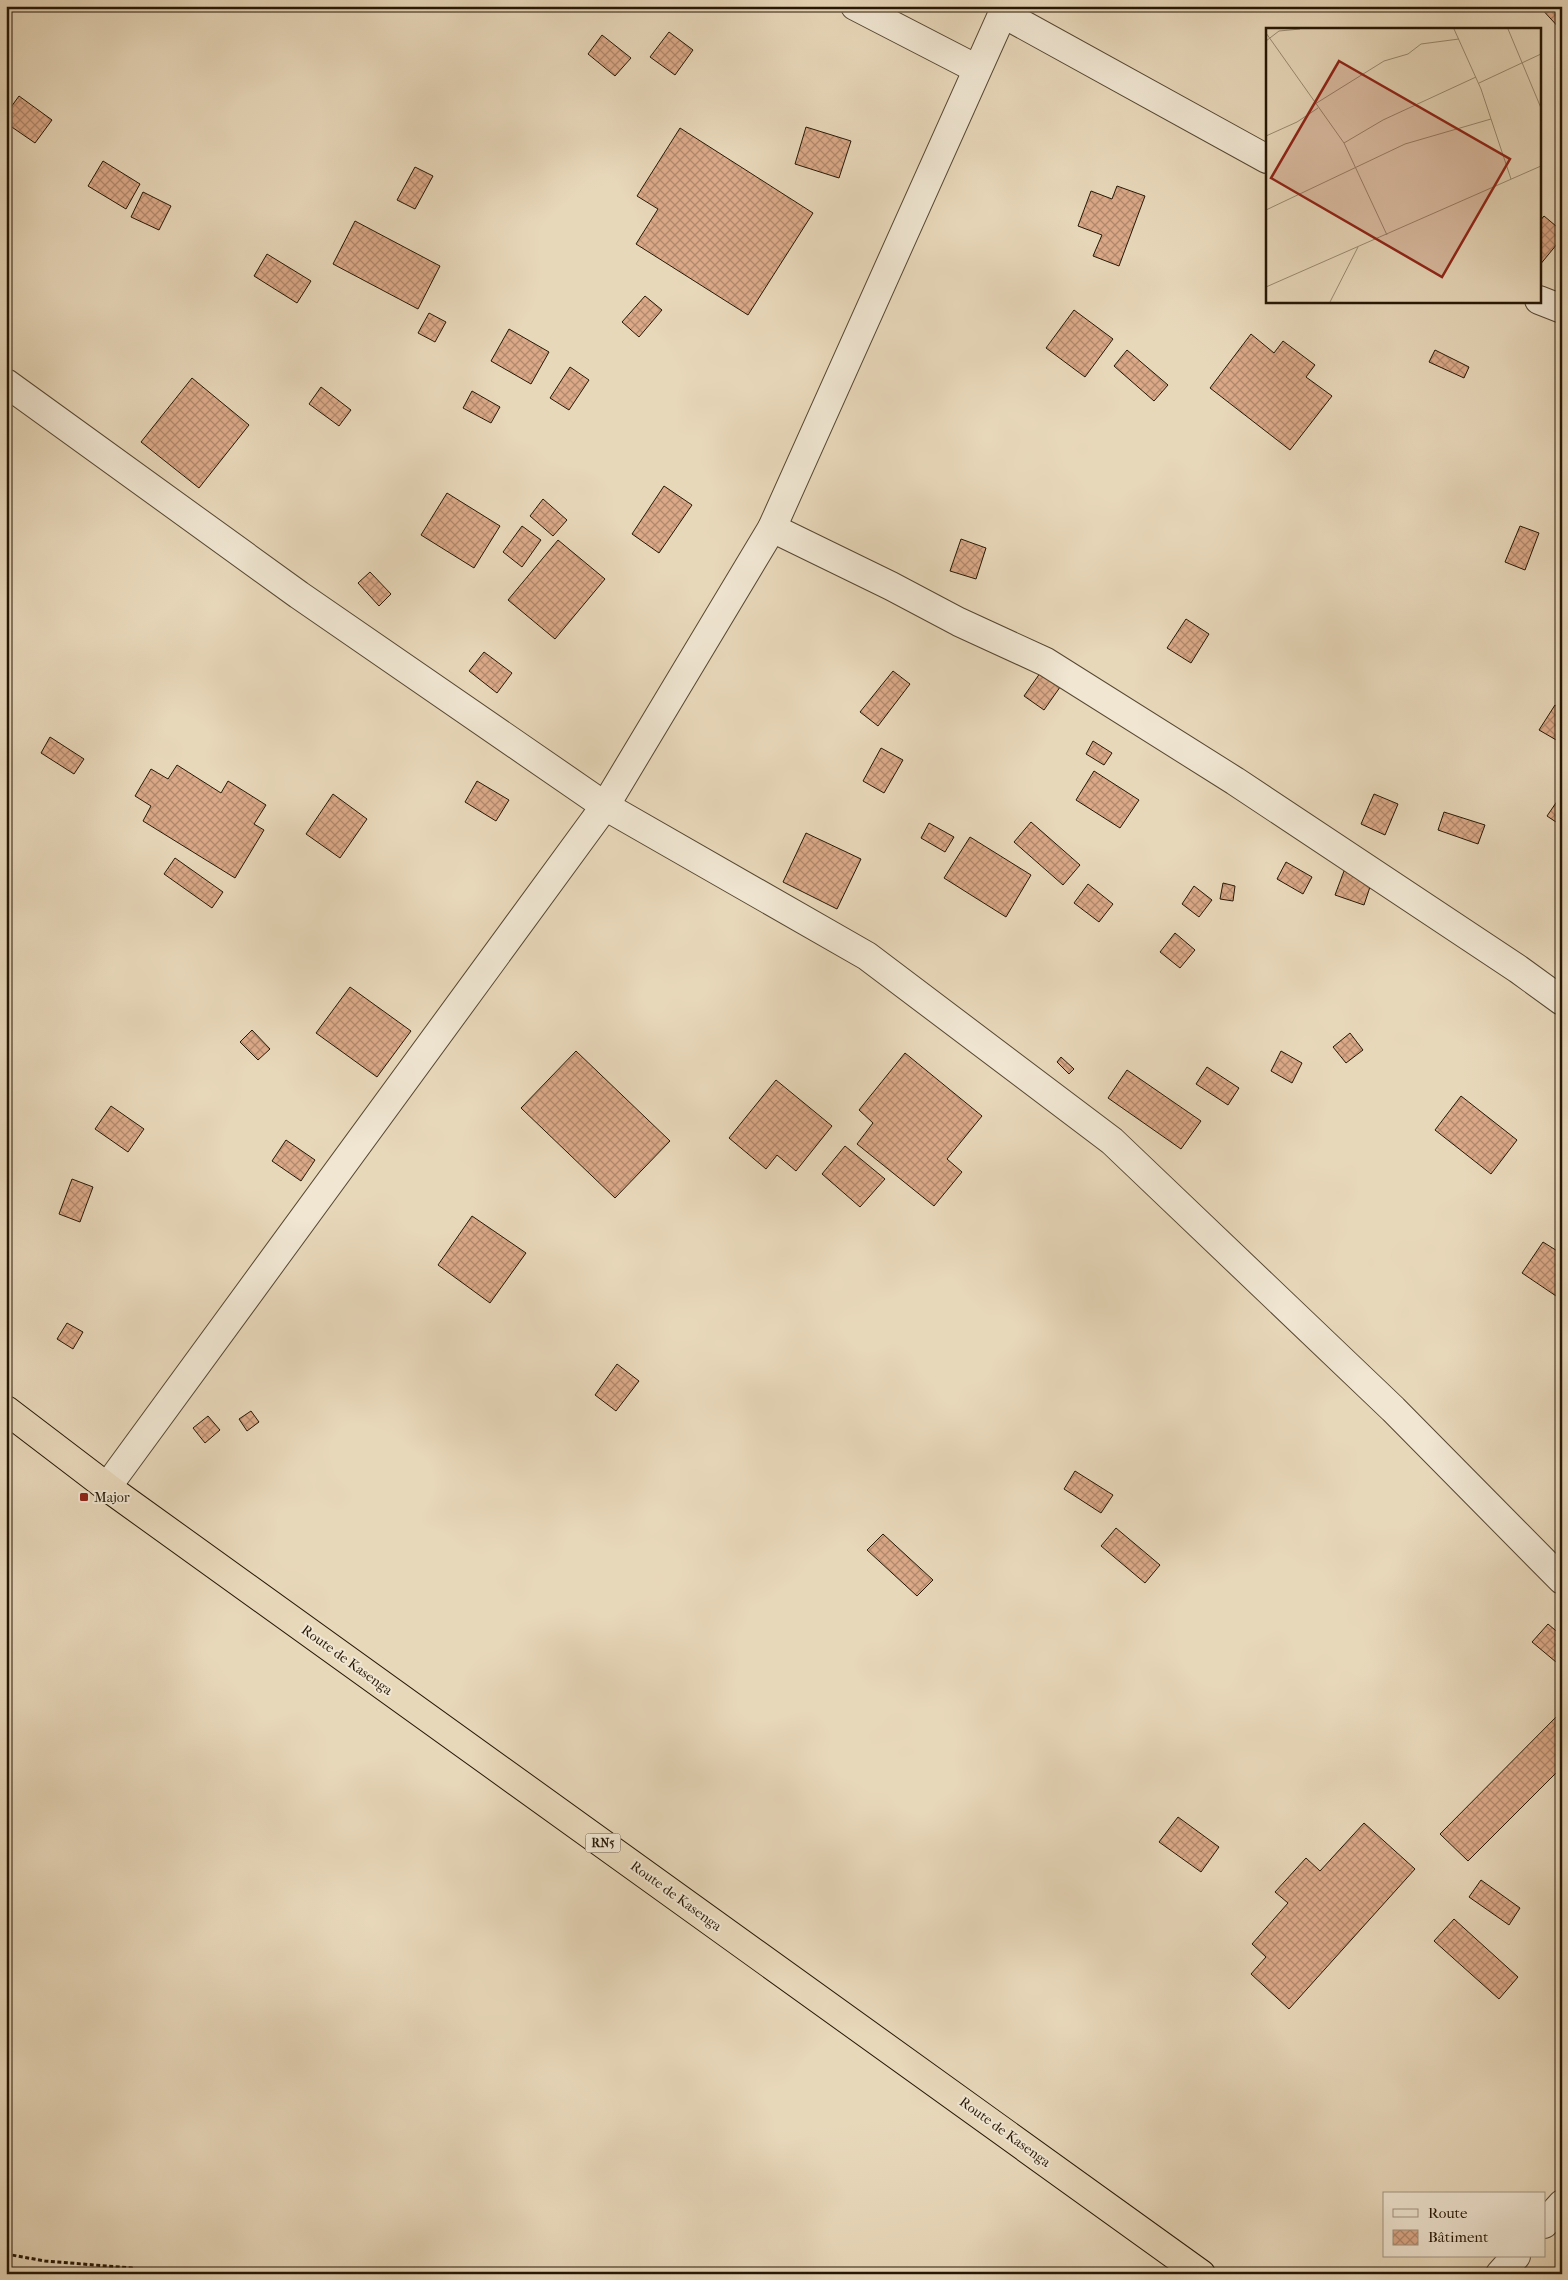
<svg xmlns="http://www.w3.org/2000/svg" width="1568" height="2280" font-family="'IM FELL French Canon',serif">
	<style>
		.building { fill: url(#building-cross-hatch); stroke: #261705 }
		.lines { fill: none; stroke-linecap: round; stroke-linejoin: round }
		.minor-casing { stroke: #564732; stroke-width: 30 }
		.trunk-casing { stroke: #261705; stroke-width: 30 }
		.path { stroke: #261705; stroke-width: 3; stroke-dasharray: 4 2.5; stroke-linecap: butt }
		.minor { stroke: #f0e6d2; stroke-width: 28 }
		.trunk { stroke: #e8d8ba; stroke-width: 28 }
		.poi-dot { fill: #8f2418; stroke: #f0e6d2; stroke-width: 2 }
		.labels { text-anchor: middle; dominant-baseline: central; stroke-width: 4; stroke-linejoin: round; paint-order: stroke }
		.shield { fill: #f0e6d2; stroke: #635542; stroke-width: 1 }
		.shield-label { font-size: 12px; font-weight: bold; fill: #261705 }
		.poi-label { font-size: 14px; fill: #261705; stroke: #f0e6d2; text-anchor: start }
		.street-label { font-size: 14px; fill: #261705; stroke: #f0e6d2 }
		.inset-road { fill: none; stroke: #9a8b72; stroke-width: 1 }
		.view { fill: #8f2418; fill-opacity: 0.15; stroke: #8f2418; stroke-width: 2.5 }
		.inset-edge { fill: none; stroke: #261705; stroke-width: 2.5 }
	</style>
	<defs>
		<pattern id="building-cross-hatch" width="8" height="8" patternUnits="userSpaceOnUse" patternTransform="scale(1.25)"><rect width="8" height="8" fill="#dba988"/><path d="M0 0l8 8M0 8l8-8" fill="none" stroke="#b1896d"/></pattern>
	</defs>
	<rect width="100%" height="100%" fill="#e8d8ba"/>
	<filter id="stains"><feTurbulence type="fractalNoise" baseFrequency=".004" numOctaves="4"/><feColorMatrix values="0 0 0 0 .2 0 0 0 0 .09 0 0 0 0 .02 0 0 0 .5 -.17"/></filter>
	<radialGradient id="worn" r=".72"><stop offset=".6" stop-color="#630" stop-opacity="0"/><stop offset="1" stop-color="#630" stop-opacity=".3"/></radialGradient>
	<g class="building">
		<polygon points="1539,6 1562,6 1562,31"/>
		<polygon points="669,32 693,50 675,75 650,57"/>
		<polygon points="602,35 631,58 615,76 588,54"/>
		<polygon points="19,96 52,120 35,143 6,123 6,114"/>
		<polygon points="806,127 851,141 839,178 795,164"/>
		<polygon points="680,128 813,213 748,315 636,244 658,209 637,196"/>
		<polygon points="103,161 140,184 126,209 88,186"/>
		<polygon points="415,167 433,176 415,209 397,200"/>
		<polygon points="1117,186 1145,196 1119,266 1093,256 1102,235 1078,226 1091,191 1112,199"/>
		<polygon points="143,192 171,206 159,230 131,217"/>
		<polygon points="1544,216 1562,231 1562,238 1539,266 1539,222"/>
		<polygon points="355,221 440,266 418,309 333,264"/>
		<polygon points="267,254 311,281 297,303 254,276"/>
		<polygon points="645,296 662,310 639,337 622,322"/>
		<polygon points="1074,310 1113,339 1085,377 1046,348"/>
		<polygon points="429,313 446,322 435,342 418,333"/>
		<polygon points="509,329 549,352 531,384 491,361"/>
		<polygon points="1251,334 1274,353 1283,341 1315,365 1306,377 1332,396 1290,450 1210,388"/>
		<polygon points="1127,350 1168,385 1154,401 1114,366"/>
		<polygon points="1435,350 1469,367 1464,378 1429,362"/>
		<polygon points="570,367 589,380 569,410 550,398"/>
		<polygon points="192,378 249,425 199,488 141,442"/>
		<polygon points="321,387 351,410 339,426 309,404"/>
		<polygon points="472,391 500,407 491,423 463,408"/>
		<polygon points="664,486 692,505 659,553 632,534"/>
		<polygon points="447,493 500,526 474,568 421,535"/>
		<polygon points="543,499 567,520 553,536 530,516"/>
		<polygon points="522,526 541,540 522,567 503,552"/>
		<polygon points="1520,526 1539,533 1525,570 1505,562"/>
		<polygon points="961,539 986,548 976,579 950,571"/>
		<polygon points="558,540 605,579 555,639 508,600"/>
		<polygon points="370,572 391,594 379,606 358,583"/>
		<polygon points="1186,619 1209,634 1191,663 1167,648"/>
		<polygon points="484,652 512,673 497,693 469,671"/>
		<polygon points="1045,666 1065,680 1044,710 1024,696"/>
		<polygon points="893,671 910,684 878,726 860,712"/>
		<polygon points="1555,705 1562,709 1562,735 1558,741 1539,730"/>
		<polygon points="50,737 84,759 74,774 41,753"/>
		<polygon points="1093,741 1112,753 1104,765 1086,754"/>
		<polygon points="881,748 903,760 884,793 863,781"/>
		<polygon points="177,765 221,793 228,781 266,805 254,824 264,830 235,878 143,821 151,806 135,796 151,769 168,779"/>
		<polygon points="1094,771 1139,800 1120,828 1076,800"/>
		<polygon points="477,781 509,800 496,821 465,802"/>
		<polygon points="333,794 367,819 340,858 306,834"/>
		<polygon points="1374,794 1398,804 1385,835 1361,824"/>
		<polygon points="1562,794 1562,826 1547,816"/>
		<polygon points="1444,812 1485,825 1478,844 1438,830"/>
		<polygon points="1031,822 1080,865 1063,885 1014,842"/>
		<polygon points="929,823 954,837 945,852 921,838"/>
		<polygon points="806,833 861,859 837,909 783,882"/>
		<polygon points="970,837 1031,875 1006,917 944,878"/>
		<polygon points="175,858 223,892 212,908 164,874"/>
		<polygon points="1286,862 1312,877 1303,894 1277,879"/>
		<polygon points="1344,871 1372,881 1364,905 1335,895"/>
		<polygon points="1223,883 1235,886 1233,901 1220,899"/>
		<polygon points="1088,884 1113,904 1099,922 1074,903"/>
		<polygon points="1194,886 1212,900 1199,917 1182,904"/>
		<polygon points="1175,933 1195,950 1180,968 1160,952"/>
		<polygon points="350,987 411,1031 377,1077 316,1033"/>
		<polygon points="252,1030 270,1049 258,1060 240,1042"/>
		<polygon points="1350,1033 1363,1050 1346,1063 1333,1047"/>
		<polygon points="576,1051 670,1141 615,1198 521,1108"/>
		<polygon points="1281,1051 1302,1063 1292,1083 1271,1071"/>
		<polygon points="905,1053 982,1116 947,1159 962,1172 934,1206 857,1144 873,1123 859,1110"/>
		<polygon points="1061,1057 1074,1069 1069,1074 1057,1062"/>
		<polygon points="1207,1067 1239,1088 1228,1105 1196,1084"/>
		<polygon points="1127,1070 1201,1121 1181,1149 1108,1098"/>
		<polygon points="776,1080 832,1126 796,1171 777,1155 766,1169 729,1138"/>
		<polygon points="1461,1096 1517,1140 1491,1174 1435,1130"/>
		<polygon points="111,1106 144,1129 128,1152 95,1129"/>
		<polygon points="286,1140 315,1160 301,1181 272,1161"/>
		<polygon points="845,1146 885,1179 860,1207 822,1174"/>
		<polygon points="72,1179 93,1187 80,1222 59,1214"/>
		<polygon points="472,1216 526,1253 490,1303 438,1265"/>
		<polygon points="1543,1242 1562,1254 1562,1300 1522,1273"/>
		<polygon points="67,1323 83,1332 73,1349 57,1339"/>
		<polygon points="617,1364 639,1381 616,1411 595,1395"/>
		<polygon points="251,1411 259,1422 247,1431 239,1419"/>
		<polygon points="208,1416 220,1430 205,1443 193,1428"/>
		<polygon points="1075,1471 1113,1495 1101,1513 1064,1489"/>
		<polygon points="1116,1528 1160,1565 1145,1583 1101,1546"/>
		<polygon points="883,1534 933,1580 917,1596 867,1550"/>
		<polygon points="1548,1624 1562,1636 1562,1667 1532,1642"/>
		<polygon points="1562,1711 1562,1767 1468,1861 1440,1834"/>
		<polygon points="1178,1817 1219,1847 1201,1872 1159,1842"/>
		<polygon points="1364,1823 1415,1869 1289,2009 1251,1974 1266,1957 1252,1944 1288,1903 1275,1892 1306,1858 1320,1871"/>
		<polygon points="1481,1880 1520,1908 1509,1925 1469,1897"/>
		<polygon points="1454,1919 1518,1977 1499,1999 1434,1941"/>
	</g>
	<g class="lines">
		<defs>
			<g id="minor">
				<polyline points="855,6 977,69"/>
				<polyline points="1002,13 1267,159"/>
				<polyline points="1539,300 1562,309"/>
				<polyline points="6,383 299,595 605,806 867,956 1112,1141 1393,1409 1562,1580"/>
				<polyline points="772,528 891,586 959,622 1046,662 1235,781 1518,969 1562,1001"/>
				<polyline points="107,1487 605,806 772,528 1006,6"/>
				<polyline points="1544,2224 1562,2204"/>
				<polyline points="1500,2274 1516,2256"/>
			</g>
			<polyline id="trunk" points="6,1410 107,1487 1201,2274"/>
		</defs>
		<use href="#minor" class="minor-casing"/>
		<use href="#trunk" class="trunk-casing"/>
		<polyline class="path" points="6,2254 45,2261 132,2268 143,2274"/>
		<use href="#minor" class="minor"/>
		<use href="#trunk" class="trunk"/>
	</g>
	<rect class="poi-dot" x="79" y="1492" width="10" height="10" rx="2.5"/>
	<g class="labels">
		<rect class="shield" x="585.5" y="1833.5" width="35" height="19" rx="4"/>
		<g class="shield-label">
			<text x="603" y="1843">RN5</text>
		</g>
		<g class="poi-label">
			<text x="94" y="1497">Major</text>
		</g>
		<g class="street-label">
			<text transform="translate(347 1660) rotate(36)">Route de Kasenga</text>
			<text transform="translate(676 1896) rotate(36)">Route de Kasenga</text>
			<text transform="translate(1005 2132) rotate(36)">Route de Kasenga</text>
		</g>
	</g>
	<g transform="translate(1266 28)">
		<rect width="275" height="275" fill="#e8d8ba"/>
		<path class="inset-road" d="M188,1L215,61L245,151M242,1L275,80M0,5L78,115L121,207M0,13L13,3L34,1M213,55L275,26M49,76L118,33L142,26L155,16L193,11M0,108L31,94L52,80M78,115L117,92L210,49M0,182L139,116L225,91M0,259L275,138M64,274L92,219"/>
		<path class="view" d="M73,33L244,131L176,249L5,150Z"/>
		<rect width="275" height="275" class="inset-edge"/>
	</g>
	<rect width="1568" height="2280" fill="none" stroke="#e8d8ba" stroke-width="25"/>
	<rect x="8" y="8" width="1553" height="2265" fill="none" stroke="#261705" stroke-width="2.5"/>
	<rect x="12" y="12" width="1543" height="2255" fill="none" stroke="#261705"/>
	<rect x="1383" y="2192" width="162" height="65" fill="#f0e6d2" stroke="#9f9380"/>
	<rect x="1393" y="2209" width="25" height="8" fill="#f0e6d2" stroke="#9f9380"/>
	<text x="1428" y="2218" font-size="15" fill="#261705">Route</text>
	<rect x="1393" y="2230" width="25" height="15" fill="url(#building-cross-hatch)" stroke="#9f9380"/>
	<text x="1428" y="2242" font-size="15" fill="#261705">Bâtiment</text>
	<rect width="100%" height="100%" filter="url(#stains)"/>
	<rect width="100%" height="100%" fill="url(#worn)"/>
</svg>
